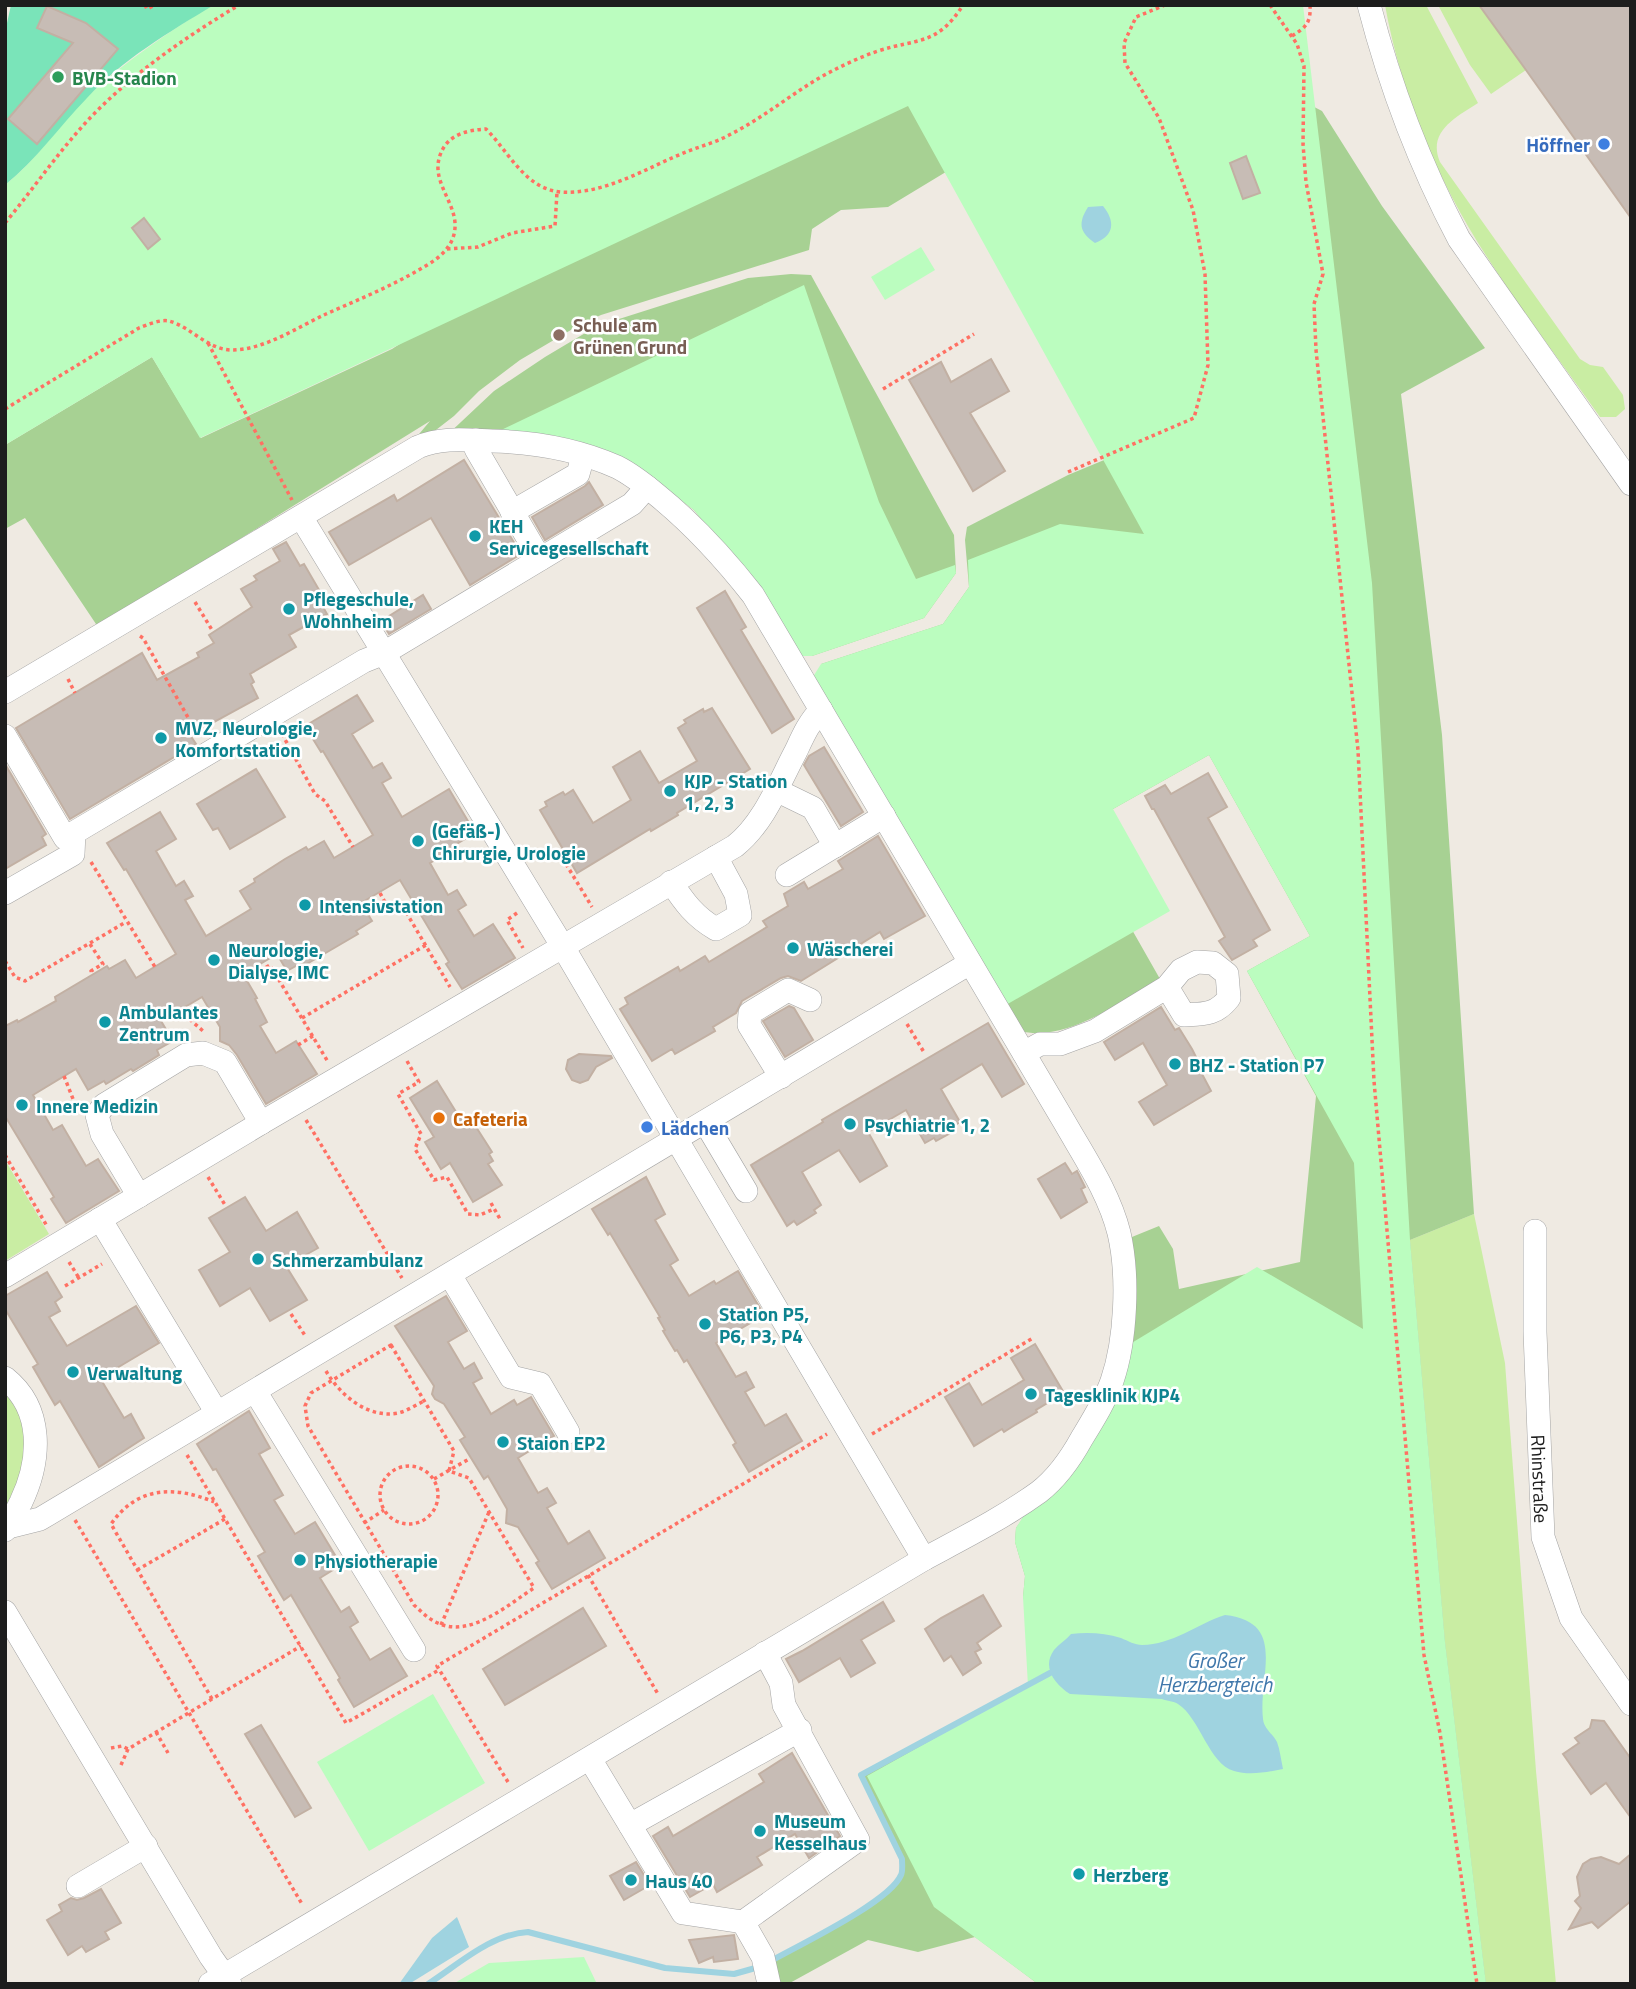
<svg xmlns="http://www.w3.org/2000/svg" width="1636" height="1989" font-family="'Titillium Web',sans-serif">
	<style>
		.grass { fill: #c9eda3 }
		.forest { fill: #a7d193 }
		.park { fill: #bbfdbf }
		.pitch { fill: #7ae4b9 }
		.water { fill: #9fd3e0 }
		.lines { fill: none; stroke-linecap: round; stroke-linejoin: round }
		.stream { stroke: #9fd3e0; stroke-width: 6 }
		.building { fill: #c7bcb5; stroke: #c2b0a3; stroke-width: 2 }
		.minor-casing { stroke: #a4a4a4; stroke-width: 24 }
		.path { stroke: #ff7063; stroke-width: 3.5; stroke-dasharray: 3.5 3.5; stroke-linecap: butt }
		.minor { stroke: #fff; stroke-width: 23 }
		.leisure-dot { fill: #2e9e5b; stroke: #fff; stroke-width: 2.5 }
		.shop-dot { fill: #3f7fe0; stroke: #fff; stroke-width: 2.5 }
		.education-dot { fill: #8d6e63; stroke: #fff; stroke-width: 2.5 }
		.culture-dot { fill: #0f9aa8; stroke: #fff; stroke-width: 2.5 }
		.food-dot { fill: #e8710a; stroke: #fff; stroke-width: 2.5 }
		.labels { text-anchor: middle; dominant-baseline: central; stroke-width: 5; stroke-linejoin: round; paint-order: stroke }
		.leisure-label { font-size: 19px; font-weight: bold; fill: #27864d; stroke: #fff; text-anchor: start }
		.shop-label { font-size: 19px; font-weight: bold; fill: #366cbe; stroke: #fff; text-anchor: end }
		.education-label { font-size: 19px; font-weight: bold; fill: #785e54; stroke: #fff; text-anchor: start }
		.culture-label { font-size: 19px; font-weight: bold; fill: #0d838f; stroke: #fff; text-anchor: start }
		.food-label { font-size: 19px; font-weight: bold; fill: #c56008; stroke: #fff; text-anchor: start }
		.street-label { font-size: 19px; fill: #1d1d1d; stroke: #fff }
		.water-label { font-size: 21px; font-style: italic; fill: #4078ab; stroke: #fff }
	</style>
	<rect width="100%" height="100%" fill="#efeae2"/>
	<g class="grass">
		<path d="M1385,5H1426L1478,103C1456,117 1427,132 1440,162L1580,359L1590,365L1603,367L1623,395L1625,409L1616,417H1600C1563,365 1524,314 1489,260C1439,184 1401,95 1385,5Z"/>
		<polygon points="1438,5 1479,5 1526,70 1491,94 1470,65"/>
		<polygon points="5,1160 49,1234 5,1261"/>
		<polygon points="1474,1214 1505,1363 1536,1771 1556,1984 1486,1984 1445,1642 1410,1240"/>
		<polygon points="5,1385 16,1399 30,1455 5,1512"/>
	</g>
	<g class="forest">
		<path d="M834,63L1256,77L1322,111L1382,206L1485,348L1401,394L1442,735L1474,1214L1410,1240L1445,1642L1486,1984H1038L975,1937L918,1952L868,1940L788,1984H762L753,1969L762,1966L870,1905L892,1887L901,1875L902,1859L861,1775L1050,1673L1023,1597L1025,1576L1015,1542L1016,1528L1118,1383L1127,1239L1159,1226L1173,1249L1179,1289L1300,1262L1316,1096L1247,971L1310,936L1209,755L1113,809L1106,884L1160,979C1122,1001 1066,1043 1020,1031L821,664L943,624L969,587L965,540L967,527L1068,475L1121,453L964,161L888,207L841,210L812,229L809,250L601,315L581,324L520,360L479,391L454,416L432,433L409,446L430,421L98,627L25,518L5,529V445L152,357L201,438L392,349Z"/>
		<polygon points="791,274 811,275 954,535 956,573 924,618 812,656 694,510 650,477 445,437 494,391 545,357 597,326 748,278"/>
	</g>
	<g class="park">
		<path d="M212,5H1303L1372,583L1410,1240L1445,1642L1486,1984H1038L934,1907L867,1776L1028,1686L1023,1597L1025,1576L1015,1542L1016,1528L1130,1344L1257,1267L1363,1329L1354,1163L1247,971L1310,936L1209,755L1113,809L1170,911L1006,1005L811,680L821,664L943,624L969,587L968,560L1060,524L1144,534L908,106L200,438L152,357L5,445V185C38,159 60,123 90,94C127,60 169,32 212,5Z"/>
		<polygon points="921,247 935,270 885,300 871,277"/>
		<polygon points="804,285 879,502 916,579 955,565 956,573 924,618 812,656 797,656 724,546 694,510 650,477 495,433"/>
		<polygon points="433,1694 485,1783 369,1851 317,1762"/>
		<polygon points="584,1957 597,1984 453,1984 489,1963"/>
	</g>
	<path class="pitch" d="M11,5H214C169,32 122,60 87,98C59,127 36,160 5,185V32Z"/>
	<g class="water">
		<path d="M1103,206C1115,221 1115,235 1095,243C1079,232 1078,223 1088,207Z"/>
		<path d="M1225,1615C1288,1622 1258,1675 1263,1719C1264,1729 1273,1734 1277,1742C1280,1750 1281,1760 1283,1769C1267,1772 1250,1776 1234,1771C1209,1764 1200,1718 1178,1704C1174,1701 1167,1701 1162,1699L1070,1694C1056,1685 1041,1668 1054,1650C1059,1644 1066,1640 1071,1634C1088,1632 1105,1633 1121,1638C1128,1641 1135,1645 1142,1645C1172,1645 1197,1624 1225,1615Z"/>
		<polygon points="457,1917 469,1947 409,1984 399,1984 432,1938"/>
	</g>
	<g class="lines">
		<g class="stream">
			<path d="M769,1962C797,1946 890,1902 901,1875C903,1871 902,1864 902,1859L861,1775L1050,1673"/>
			<path d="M428,1984C459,1964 491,1934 528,1932L665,1968L734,1974L759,1967"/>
		</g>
	</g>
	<g class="building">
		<polygon points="1479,5 1631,5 1631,218 1526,70"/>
		<polygon points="47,6 86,23 118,49 37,144 8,119 73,43 37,28"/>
		<polygon points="1246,156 1260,193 1243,199 1230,163"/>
		<polygon points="144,218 160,239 148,249 132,228"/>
		<polygon points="991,359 1009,391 970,413 1005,471 973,491 909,380 941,362 951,382"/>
		<polygon points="464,460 521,554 470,585 431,518 349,565 329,532 394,495 397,501"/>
		<polygon points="589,482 603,505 545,540 532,517 585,486"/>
		<polygon points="286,542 300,566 304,564 322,595 318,598 327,614 289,635 296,647 250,674 254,682 251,684 258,698 190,735 196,744 70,819 16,728 142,653 157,680 199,657 197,653 214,643 209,635 252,607 241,589 257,580 254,576 280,561 273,549"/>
		<polygon points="725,591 746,627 741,630 794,719 772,733 697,608"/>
		<polygon points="423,595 431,609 389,634 381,621"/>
		<polygon points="357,695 373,721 352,734 373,768 382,763 391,778 382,783 402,817 449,789 475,833 455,845 456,848 430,863 448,895 457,890 466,905 458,910 474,936 493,924 515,958 462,989 446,964 449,962 400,880 361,903 372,921 356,931 358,934 305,965 303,962 287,971 277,954 243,974 257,998 255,999 267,1022 260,1026 276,1053 296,1041 317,1074 266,1104 237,1055 229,1045 220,1041 220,1027 202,997 161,1021 173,1041 157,1050 159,1055 133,1071 131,1069 106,1084 104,1081 88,1090 76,1069 33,1095 53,1130 62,1125 86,1166 98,1159 119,1191 66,1223 51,1199 54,1197 5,1116 5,1026 17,1020 18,1022 56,1001 55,997 107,966 109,969 125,960 136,978 176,954 126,869 124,870 107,843 160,812 176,839 156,851 176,886 184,881 193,896 185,900 206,936 251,909 240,891 255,882 254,879 285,859 306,847 308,850 324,841 334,858 373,835 323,751 321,752 305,726"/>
		<polygon points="712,708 750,769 677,813 678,815 651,831 650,829 577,873 540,810 547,806 545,802 563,792 565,795 573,790 593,823 631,800 613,767 640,751 659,783 697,761 678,728 686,723 684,720 703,709 704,712"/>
		<polygon points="824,747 863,812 841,826 804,765 809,756"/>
		<polygon points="5,764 46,834 42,837 46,845 5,869"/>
		<polygon points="256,769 285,817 230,849 218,828 213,830 197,804"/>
		<polygon points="1208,773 1227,807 1208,818 1270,930 1253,940 1257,946 1232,960 1219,941 1225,937 1154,809 1152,809 1145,796 1165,785 1171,794"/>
		<polygon points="878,836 925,916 884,939 880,932 801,981 788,976 781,978 742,1001 736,1013 713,1027 715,1031 675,1054 672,1049 652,1061 620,1009 628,1004 625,998 678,967 680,971 705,956 709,962 767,927 763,921 788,906 784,894 804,882 808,889 843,869 838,861"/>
		<polygon points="789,1006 794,1008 813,1040 785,1057 763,1021"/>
		<polygon points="1161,1007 1175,1030 1179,1028 1192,1049 1197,1059 1195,1061 1211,1091 1154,1125 1139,1102 1167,1085 1143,1043 1115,1060 1104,1042"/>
		<polygon points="988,1023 1024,1084 1002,1097 982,1064 941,1089 960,1122 952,1127 954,1131 936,1141 934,1138 925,1143 906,1110 868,1132 887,1166 860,1182 839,1150 802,1172 821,1205 814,1210 816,1213 797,1225 794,1221 787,1226 751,1165 823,1122 822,1120"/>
		<polygon points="579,1054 611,1056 612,1058 596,1067 588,1080 580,1083 572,1080 566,1069 568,1060"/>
		<polygon points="437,1081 461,1120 469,1116 492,1152 489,1154 493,1161 488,1164 502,1185 473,1202 450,1163 441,1169 425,1142 434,1137 410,1098"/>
		<polygon points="1065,1163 1072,1174 1077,1171 1085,1187 1081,1189 1087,1202 1061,1218 1038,1179"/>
		<polygon points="646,1177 665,1214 655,1220 678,1260 670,1265 689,1296 714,1281 716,1284 738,1271 764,1315 716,1343 736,1377 746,1372 754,1387 745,1392 765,1426 786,1414 802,1441 749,1472 733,1445 736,1443 687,1360 684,1362 677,1350 675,1351 663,1331 665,1330 658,1318 660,1317 610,1233 608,1235 592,1209"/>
		<polygon points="245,1197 266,1231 297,1212 318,1248 286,1266 307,1300 270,1321 250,1288 220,1306 199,1270 230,1252 209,1218"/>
		<polygon points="47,1272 62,1297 55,1302 60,1311 49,1317 67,1346 136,1306 159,1343 100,1378 124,1418 131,1414 144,1438 99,1467 60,1401 55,1405 33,1367 38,1364 5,1309 5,1296"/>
		<polygon points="446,1296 467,1331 448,1342 464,1369 474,1363 482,1378 473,1383 491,1414 514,1400 517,1405 531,1397 554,1436 518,1458 538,1493 547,1488 556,1503 547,1508 568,1544 589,1531 605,1558 552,1589 536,1563 539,1561 518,1527 506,1523 507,1509 488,1476 484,1479 460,1440 465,1437 444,1404 435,1399 432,1394 434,1386 395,1326"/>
		<polygon points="1035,1344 1064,1393 1036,1410 1037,1412 1015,1425 1004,1432 1002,1429 974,1446 945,1397 969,1383 982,1405 1024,1380 1011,1358"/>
		<polygon points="249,1411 270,1448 259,1454 283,1495 274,1500 295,1534 315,1522 341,1565 320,1578 341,1612 349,1607 358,1622 350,1627 370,1660 390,1648 407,1676 354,1707 338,1680 340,1678 291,1595 284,1600 258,1556 265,1552 216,1469 213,1470 197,1444"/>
		<polygon points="983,1595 1001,1626 977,1643 981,1649 975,1652 981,1663 963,1675 951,1656 944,1661 925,1629 941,1618"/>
		<polygon points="883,1602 894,1621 861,1640 875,1663 851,1677 840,1658 799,1682 786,1659 802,1651"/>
		<polygon points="583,1608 606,1646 505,1705 483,1669"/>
		<polygon points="1592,1720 1604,1721 1631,1759 1631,1818 1606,1783 1591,1794 1563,1754 1579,1743 1575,1738 1590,1728"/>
		<polygon points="261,1725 311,1808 295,1817 245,1734"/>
		<polygon points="792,1753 840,1836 809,1858 795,1834 757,1857 762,1865 717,1892 713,1884 690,1897 653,1836 668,1827 673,1836 764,1782 759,1774"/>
		<polygon points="1631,1854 1631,1901 1598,1928 1592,1922 1569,1929 1581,1908 1575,1901 1580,1896 1577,1877 1583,1864 1591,1859 1601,1857 1619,1864"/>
		<polygon points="636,1862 650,1885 624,1900 610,1876"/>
		<polygon points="101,1889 121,1923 105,1932 109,1939 86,1952 82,1946 68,1955 47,1920 62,1911 59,1905 71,1898 77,1900 84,1898"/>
		<polygon points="734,1935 738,1959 714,1962 713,1957 699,1963 689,1940"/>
	</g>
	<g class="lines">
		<defs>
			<g id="minor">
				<path d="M1369,5C1390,86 1420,165 1459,239L1631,484"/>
				<polyline points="476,440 476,449 540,559"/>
				<polyline points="512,512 578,474 583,456"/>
				<polyline points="301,517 563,947 924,1559"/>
				<path d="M5,692L418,447C442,437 466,440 492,441C534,442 579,450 617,467C631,474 645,485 657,495C694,525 724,558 753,595L1065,1123C1085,1158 1109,1193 1119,1233C1129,1276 1126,1340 1112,1381C1105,1401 1093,1420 1082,1438C1071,1458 1057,1478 1039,1492C1003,1518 963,1538 924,1559L210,1984"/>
				<polyline points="5,736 65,838 364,661 384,653 632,504 647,487"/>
				<polyline points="776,790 813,808 835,846"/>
				<polyline points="787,875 884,816"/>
				<path d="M671,882C684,902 695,917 716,929L740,915L736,894L716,857"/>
				<polyline points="5,893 73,854 74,833"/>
				<path d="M1024,1053L1040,1044H1060L1095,1031L1167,987L1181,970L1197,962L1213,963L1227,974L1229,998C1216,1015 1204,1014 1184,1015L1167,987"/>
				<polyline points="781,1077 749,1025 750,1013 788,990 810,1000"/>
				<polyline points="705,1122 746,1191"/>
				<polyline points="139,1196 102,1134 97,1115 104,1105 186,1055 203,1053 225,1062 261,1123"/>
				<polyline points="100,1219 217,1413"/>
				<path id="s1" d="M1535,1231V1332L1543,1537L1571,1618L1631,1704"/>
				<polyline points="450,1275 511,1377 540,1384 568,1432"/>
				<path d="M5,1276L261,1123L735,846C764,823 779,783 796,751C803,736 809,722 821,710"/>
				<path d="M5,1378C44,1409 41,1460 21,1502C16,1511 12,1523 5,1530"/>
				<polyline points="255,1391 414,1650"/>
				<polyline points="8,1527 40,1519 970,963"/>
				<polyline points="5,1612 211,1957 230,1984"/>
				<polyline points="590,1759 683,1913 743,1922 858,1840 784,1705 781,1683 765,1653"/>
				<polyline points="630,1825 800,1730"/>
				<polyline points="78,1886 146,1846"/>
				<polyline points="743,1922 763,1957 769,1984"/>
			</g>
		</defs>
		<use href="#minor" class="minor-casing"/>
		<g class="path">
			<polyline points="145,5 147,9 155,5"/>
			<polyline points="1270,5 1297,44 1304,66 1303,144 1306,182 1323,274 1314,304 1316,350 1358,750 1374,1081 1424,1655 1440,1733 1477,1984"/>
			<path d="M1292,36C1306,27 1311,23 1310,5"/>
			<path d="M5,223C34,188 59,151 90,118C133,73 186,37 239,5"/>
			<polyline points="447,249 478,247 512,233 555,226 557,192"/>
			<polyline points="208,343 292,500"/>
			<polyline points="883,389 974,334"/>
			<path d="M5,409L139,328C147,325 160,319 169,321C191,327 208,350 232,350C264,350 298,327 326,314C362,298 399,283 432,262C444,254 454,243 455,228C457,200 425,178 444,147C453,133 470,130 486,129C509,152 525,189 561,192C605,195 648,167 686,152C701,146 717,142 731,134C767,116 798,88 834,70C848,63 863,56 878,51C918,38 937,46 963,5"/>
			<polyline points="1068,472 1194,418 1208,365 1205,274 1193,210 1159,118 1125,63 1124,43 1136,17 1165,5"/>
			<polyline points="195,602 212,630"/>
			<polyline points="140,636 143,638 198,735"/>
			<polyline points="68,679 75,693"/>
			<polyline points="282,734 315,794 325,801 353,847"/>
			<polyline points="91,862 155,967"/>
			<polyline points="566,864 592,907"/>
			<polyline points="380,893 387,906 406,912 450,987"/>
			<polyline points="517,913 507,920 523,948"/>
			<polyline points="90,944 103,964 91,971 93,974"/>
			<polyline points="5,961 15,977 25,981 126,922"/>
			<polyline points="250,970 253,975 270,965 328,1062"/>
			<polyline points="179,1010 203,1031"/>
			<polyline points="302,1018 426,945"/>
			<polyline points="907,1024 925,1054"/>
			<polyline points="298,1045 313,1036"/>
			<polyline points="407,1061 419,1082 398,1094 421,1134 415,1149 434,1180 447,1177 468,1214 480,1215 494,1209"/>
			<polyline points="64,1076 77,1109"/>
			<polyline points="306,1120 402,1278"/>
			<polyline points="5,1155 47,1226"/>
			<polyline points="208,1177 225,1205"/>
			<polyline points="491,1203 500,1219"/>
			<polyline points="69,1262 79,1278"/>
			<polyline points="65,1286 102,1264"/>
			<polyline points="291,1314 306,1337"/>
			<path d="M391,1345L454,1451L449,1471L469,1478L534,1588C509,1604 472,1637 440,1624C429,1620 422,1612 414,1605L308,1426L305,1406L311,1393Z"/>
			<path d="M326,1371C340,1395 368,1419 398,1413C407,1411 416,1405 424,1401"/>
			<polyline points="872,1434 1033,1338"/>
			<polyline points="187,1455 346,1723 439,1670"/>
			<circle cx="409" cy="1495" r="29"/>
			<polyline points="434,1479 469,1459"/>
			<polyline points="75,1520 302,1904"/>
			<polyline points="364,1523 384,1510"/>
			<polyline points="137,1570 225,1519"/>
			<polyline points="588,1575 658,1694"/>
			<polyline points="441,1625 489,1512"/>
			<path d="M212,1699L111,1524C137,1487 173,1485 214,1502"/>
			<polyline points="156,1732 168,1753"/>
			<polyline points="111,1748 122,1746 128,1749"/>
			<polyline points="121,1765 128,1749 301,1646"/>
			<polyline points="508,1782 437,1666 827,1434"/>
		</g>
		<use href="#minor" class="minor"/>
	</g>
	<circle class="leisure-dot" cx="58" cy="77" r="7"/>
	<g class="shop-dot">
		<circle cx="1604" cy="144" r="7"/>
		<circle cx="647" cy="1127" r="7"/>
	</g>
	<circle class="education-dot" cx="559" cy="335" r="7"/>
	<g class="culture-dot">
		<circle cx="475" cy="536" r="7"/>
		<circle cx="289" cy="609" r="7"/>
		<circle cx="161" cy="738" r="7"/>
		<circle cx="670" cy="791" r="7"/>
		<circle cx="418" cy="841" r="7"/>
		<circle cx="305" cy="905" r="7"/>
		<circle cx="793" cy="948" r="7"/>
		<circle cx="214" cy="960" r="7"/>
		<circle cx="105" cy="1022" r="7"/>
		<circle cx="1175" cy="1064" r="7"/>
		<circle cx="22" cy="1105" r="7"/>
		<circle cx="850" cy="1124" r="7"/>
		<circle cx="258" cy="1259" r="7"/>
		<circle cx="705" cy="1324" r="7"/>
		<circle cx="73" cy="1372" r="7"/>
		<circle cx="1031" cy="1394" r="7"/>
		<circle cx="503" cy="1442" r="7"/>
		<circle cx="300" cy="1560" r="7"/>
		<circle cx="760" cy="1831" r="7"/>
		<circle cx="1079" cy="1874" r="7"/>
		<circle cx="631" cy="1880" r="7"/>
	</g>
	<circle class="food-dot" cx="439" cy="1118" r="7"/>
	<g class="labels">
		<g class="leisure-label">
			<text x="72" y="77">BVB-Stadion</text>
		</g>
		<g class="shop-label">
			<text x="1590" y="144">Höffner</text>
			<text x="661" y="1127" text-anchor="start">Lädchen</text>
		</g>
		<g class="education-label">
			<text x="573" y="324">Schule am<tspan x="573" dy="22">Grünen Grund</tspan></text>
		</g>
		<g class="culture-label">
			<text x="489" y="525">KEH<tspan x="489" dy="22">Servicegesellschaft</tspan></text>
			<text x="303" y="598">Pflegeschule,<tspan x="303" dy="22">Wohnheim</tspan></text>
			<text x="175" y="727">MVZ, Neurologie,<tspan x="175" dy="22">Komfortstation</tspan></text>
			<text x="684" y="780">KJP - Station<tspan x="684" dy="22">1, 2, 3</tspan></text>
			<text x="432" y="830">(Gefäß-)<tspan x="432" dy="22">Chirurgie, Urologie</tspan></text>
			<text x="319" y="905">Intensivstation</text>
			<text x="807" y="948">Wäscherei</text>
			<text x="228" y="949">Neurologie,<tspan x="228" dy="22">Dialyse, IMC</tspan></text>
			<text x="119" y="1011">Ambulantes<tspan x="119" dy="22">Zentrum</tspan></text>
			<text x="1189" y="1064">BHZ - Station P7</text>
			<text x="36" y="1105">Innere Medizin</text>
			<text x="864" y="1124">Psychiatrie 1, 2</text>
			<text x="272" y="1259">Schmerzambulanz</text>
			<text x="719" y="1313">Station P5,<tspan x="719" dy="22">P6, P3, P4</tspan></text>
			<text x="87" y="1372">Verwaltung</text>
			<text x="1045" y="1394">Tagesklinik KJP4</text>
			<text x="517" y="1442">Staion EP2</text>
			<text x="314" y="1560">Physiotherapie</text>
			<text x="774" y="1820">Museum<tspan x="774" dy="22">Kesselhaus</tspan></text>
			<text x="1093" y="1874">Herzberg</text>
			<text x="645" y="1880">Haus 40</text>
		</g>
		<g class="food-label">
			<text x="453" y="1118">Cafeteria</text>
		</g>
		<g class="street-label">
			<text stroke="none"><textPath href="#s1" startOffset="248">Rhinstraße</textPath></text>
		</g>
		<g class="water-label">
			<text x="1215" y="1660">Großer<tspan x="1215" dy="24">Herzbergteich</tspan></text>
		</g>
	</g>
	<rect width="1636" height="1989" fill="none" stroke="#1d1d1d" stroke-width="14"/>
</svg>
